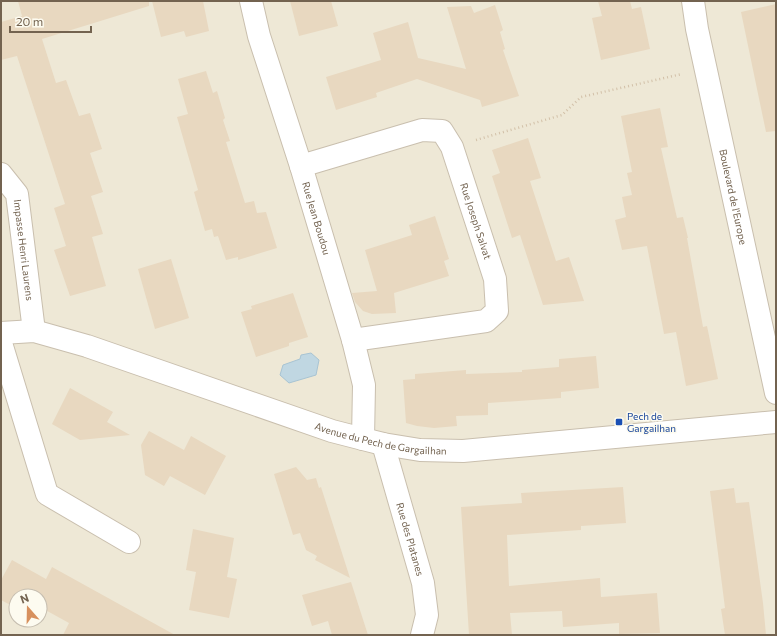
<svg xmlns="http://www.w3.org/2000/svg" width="777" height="636" font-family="Commissioner,sans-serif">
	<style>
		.residential { fill: #eee8d6; fill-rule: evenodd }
		.water { fill: #c0d7e2; stroke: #a8c4d3 }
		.building { fill: #e8d8c0 }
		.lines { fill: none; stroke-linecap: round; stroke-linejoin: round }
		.minor-casing { stroke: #c9bfae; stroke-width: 24 }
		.path { stroke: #d2c0a8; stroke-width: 2.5; stroke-dasharray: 1 3; stroke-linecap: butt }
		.minor { stroke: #fff; stroke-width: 22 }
		.transit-dot { fill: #1a4fb4; stroke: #fdfbf0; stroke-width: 1.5 }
		.labels { text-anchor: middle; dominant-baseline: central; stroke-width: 3; stroke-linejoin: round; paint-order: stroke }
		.street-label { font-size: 10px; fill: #736350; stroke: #fdfbf0 }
		.transit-label { font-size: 10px; fill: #164399; stroke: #fdfbf0; text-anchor: start }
	</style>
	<rect width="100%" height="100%" fill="#fbf7ea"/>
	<path class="residential" d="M1,1H776V635H1ZM16,596H40V620H16Z"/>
	<polygon class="water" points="311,353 319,360 316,375 289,383 280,375 283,365 300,359 301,355"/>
	<g class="building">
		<polygon points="18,1 149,1 149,6 42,39 56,83 66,80 79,116 90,113 102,149 90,153 103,192 91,196 103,234 92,237 106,286 70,296 54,250 66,246 54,208 65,204 17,56 1,60 1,22 22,16"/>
		<polygon points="152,1 203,1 209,31 186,37 184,31 161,37"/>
		<polygon points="290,1 331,1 338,26 299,36"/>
		<polygon points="598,1 630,1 632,9 641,7 650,49 601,60 592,18 602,16"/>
		<polygon points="776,4 776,131 766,132 741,12"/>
		<polygon points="495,5 503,30 500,32 505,49 503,50 519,96 482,107 480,100 417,79 376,93 377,97 336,110 326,77 381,60 373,33 408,22 418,58 466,69 447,7 471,6 474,13"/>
		<polygon points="206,71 213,93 217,91 225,118 223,120 230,141 226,142 245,203 254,201 257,213 266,212 277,248 238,260 238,257 226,260 218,236 214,237 212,229 205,231 194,192 198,190 177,117 188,114 178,79"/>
		<polygon points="660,108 668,147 661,148 677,218 683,217 688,238 687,238 703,327 707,326 718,379 686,386 676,332 664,334 647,246 622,250 615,220 626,217 622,197 632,195 627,173 632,172 621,116"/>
		<polygon points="528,138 541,178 530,181 556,261 569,257 584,301 543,305 520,235 512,238 492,176 500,173 492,150"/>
		<polygon points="435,216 449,259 444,261 449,276 394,293 396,313 372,314 363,311 355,302 352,293 377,291 365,250 412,235 409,225"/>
		<polygon points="171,259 189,318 155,329 138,269"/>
		<polygon points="293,293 308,337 289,343 289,346 256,357 241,312 252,309 251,306"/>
		<polygon points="596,356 599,388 561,392 561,398 488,403 488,415 456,416 457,426 434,428 417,426 406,423 403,380 415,379 415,374 466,370 466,374 522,372 522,370 559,367 559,359"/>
		<polygon points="70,388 113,412 107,422 130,435 80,440 52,424"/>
		<polygon points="149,431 184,450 191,436 226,456 205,495 170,476 164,486 145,475 141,445"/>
		<polygon points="296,467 307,480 316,478 319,488 321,487 350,578 315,560 317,556 306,550 300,533 293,535 274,474"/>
		<polygon points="623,487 626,523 581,526 581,530 507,535 509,586 600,578 601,597 657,593 660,633 619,634 619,623 563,627 562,611 510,613 512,635 469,635 461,507 522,503 521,493"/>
		<polygon points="734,488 736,503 749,502 763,603 766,635 725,635 721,609 725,608 710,491"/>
		<polygon points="193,529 234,538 227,577 237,579 229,618 189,610 196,572 186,570"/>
		<polygon points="12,560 46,579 52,567 175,635 63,635 69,623 40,607 40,596 16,596 16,608 1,600 1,580"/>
		<polygon points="351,582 368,635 332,635 328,621 312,626 302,595"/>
	</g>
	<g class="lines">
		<defs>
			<g id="minor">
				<path id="s1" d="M251,1L259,36L301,166L353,340L364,385L363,439"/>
				<path id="s2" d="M693,1L697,29L776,393"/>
				<path id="s3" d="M301,166L422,130L442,131L452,147L495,279L497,311L486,321L353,340"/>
				<path id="s4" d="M1,174L17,194L34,331"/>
				<path id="s5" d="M1,333L34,331L87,346L332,431L363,439L383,444L420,450L463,451L776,422"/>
				<polyline points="1,343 47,494 129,542"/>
				<path id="s6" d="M383,444L423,583L427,615L422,635"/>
			</g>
		</defs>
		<use href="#minor" class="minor-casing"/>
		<polyline class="path" points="476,140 562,115 581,97 682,74"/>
		<use href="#minor" class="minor"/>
	</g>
	<rect class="transit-dot" x="615" y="418" width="8" height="8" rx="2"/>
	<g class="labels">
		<g class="street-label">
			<text stroke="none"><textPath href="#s2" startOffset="200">Boulevard de l'Europe</textPath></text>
			<text stroke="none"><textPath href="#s1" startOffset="227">Rue Jean Boudou</textPath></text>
			<text stroke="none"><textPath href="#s3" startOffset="243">Rue Joseph Salvat</textPath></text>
			<text stroke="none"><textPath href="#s4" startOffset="82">Impasse Henri Laurens</textPath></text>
			<text stroke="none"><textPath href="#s5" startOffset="397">Avenue du Pech de Gargailhan</textPath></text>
			<text stroke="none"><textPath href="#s6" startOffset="99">Rue des Platanes</textPath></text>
		</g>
		<g class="transit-label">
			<text x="627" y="416">Pech de<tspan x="627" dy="12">Gargailhan</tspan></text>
		</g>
	</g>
	<rect width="777" height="636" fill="none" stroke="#736350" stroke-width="4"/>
	<g transform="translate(28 608) rotate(340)"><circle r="19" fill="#fdfbf0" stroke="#c6beb0"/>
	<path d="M0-3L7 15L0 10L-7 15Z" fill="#d7905d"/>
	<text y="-6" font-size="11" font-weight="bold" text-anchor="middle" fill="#736350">N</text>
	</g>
	<path d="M10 26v6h81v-6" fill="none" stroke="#736350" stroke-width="2"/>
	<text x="16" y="26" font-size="12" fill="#736350" stroke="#fdfbf0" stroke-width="3" paint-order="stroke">20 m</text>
</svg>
